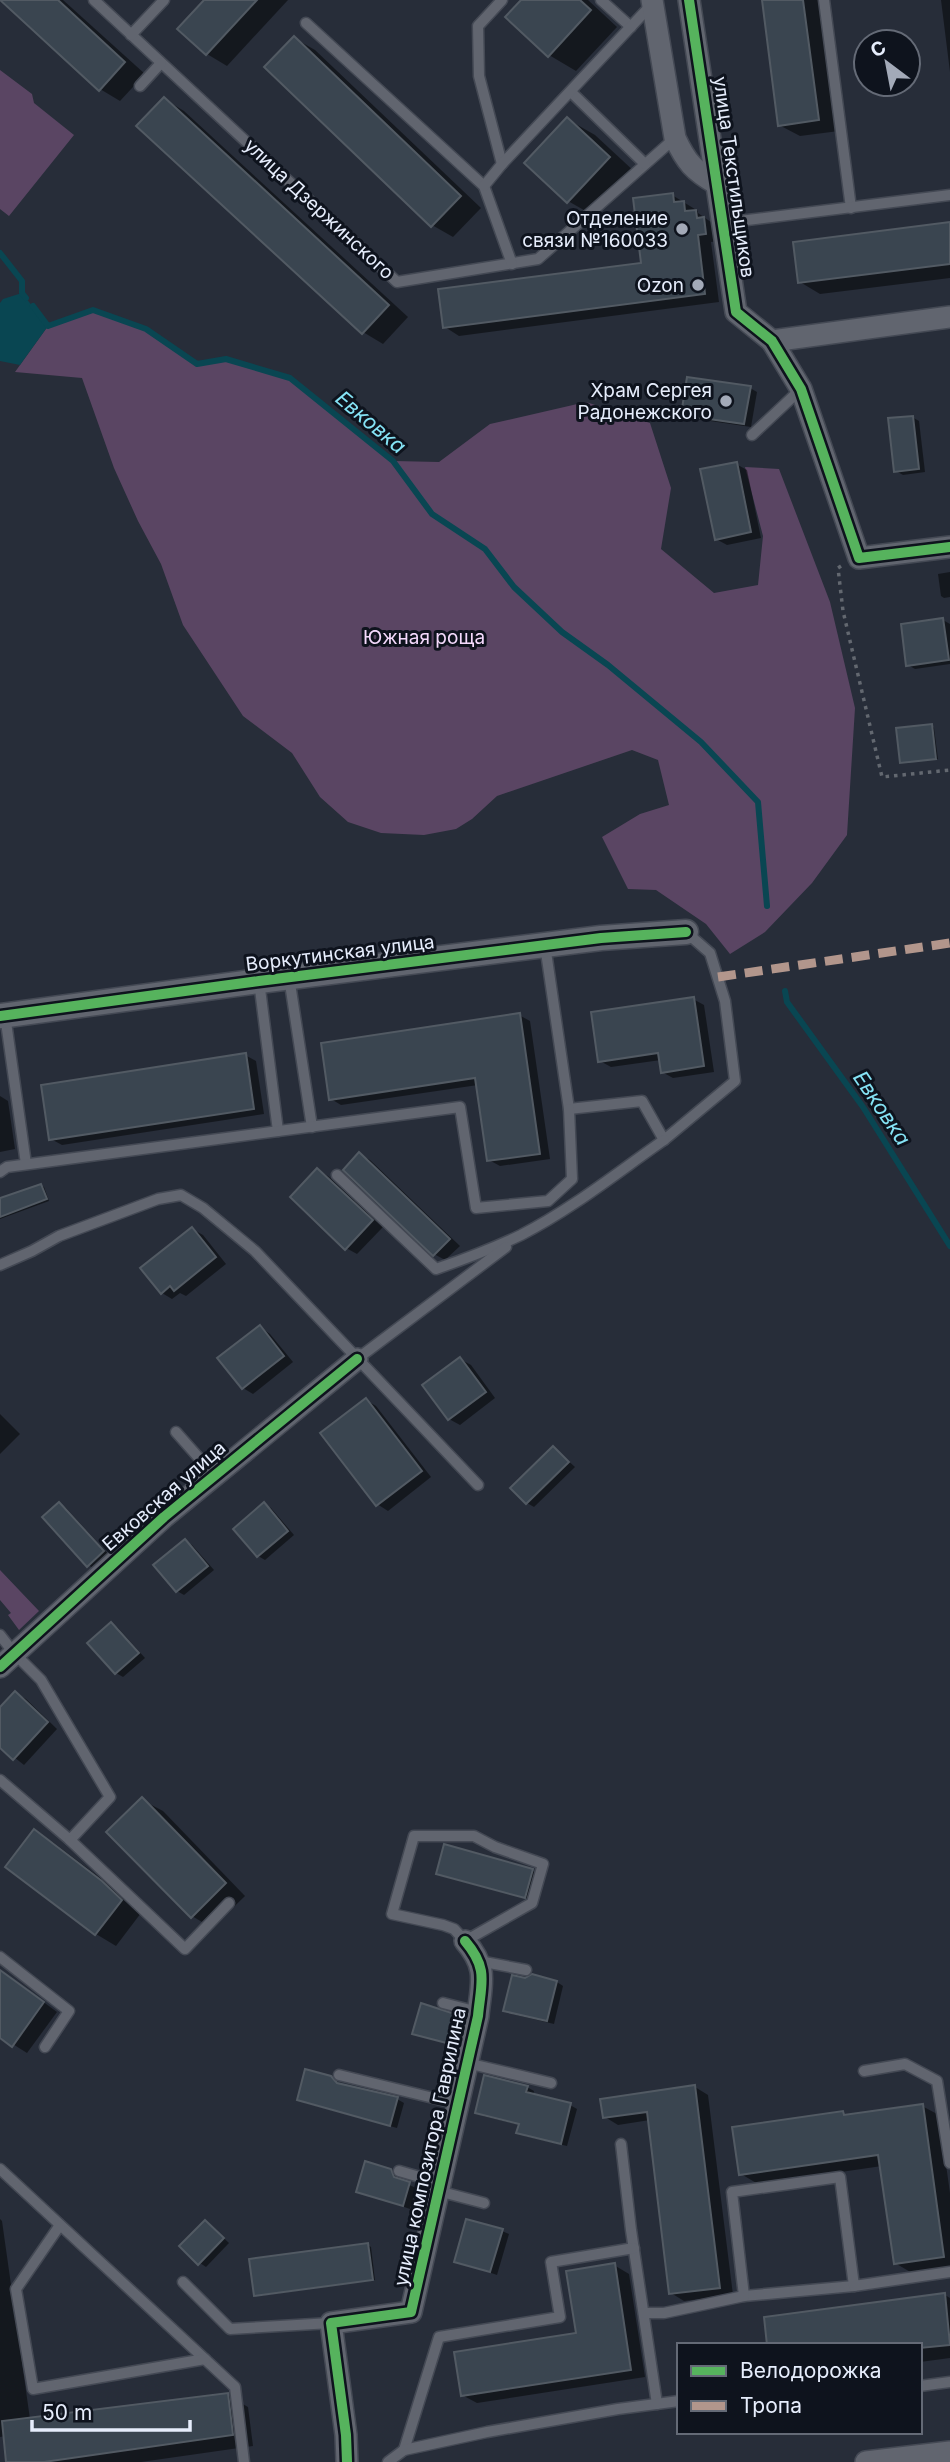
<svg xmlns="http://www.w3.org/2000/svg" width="950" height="2462" font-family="Inter,sans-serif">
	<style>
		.green { fill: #5a4563 }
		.water { fill: #094652 }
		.shadow { fill: #0007 }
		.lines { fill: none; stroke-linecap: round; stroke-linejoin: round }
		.stream { stroke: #094652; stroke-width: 6 }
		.building { fill: #3a4550; stroke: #525a63; stroke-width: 2 }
		.service-casing { stroke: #444954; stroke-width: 13 }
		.minor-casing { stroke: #444954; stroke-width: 24 }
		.tertiary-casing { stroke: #444954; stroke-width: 27 }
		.path { stroke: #636870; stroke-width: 3.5; stroke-dasharray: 3.5 5; stroke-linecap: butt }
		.service { stroke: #61656f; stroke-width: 10 }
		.minor { stroke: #61656f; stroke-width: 21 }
		.tertiary { stroke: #61656f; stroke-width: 24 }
		.quiet { stroke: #b2968c; stroke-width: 9; stroke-dasharray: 18 9; stroke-linecap: butt }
		.cycleway-casing { stroke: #0e131d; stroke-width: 15 }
		.cycleway { stroke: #56b35d; stroke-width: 10 }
		.poi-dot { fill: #a3aab8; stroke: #0e131d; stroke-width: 2.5 }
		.labels { text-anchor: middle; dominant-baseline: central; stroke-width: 6; stroke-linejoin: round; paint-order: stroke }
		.street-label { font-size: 19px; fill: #e6edfc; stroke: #0e131d }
		.poi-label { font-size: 19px; fill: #e6edfc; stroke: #0e131d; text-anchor: end }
		.park-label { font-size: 19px; fill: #f4d9fc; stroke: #0e131d }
		.water-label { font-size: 21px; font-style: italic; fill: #85e3f5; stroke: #0e131d }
	</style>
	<rect width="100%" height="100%" fill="#272d39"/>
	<g class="green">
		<polygon points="0,70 32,94 34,103 74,135 9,216 0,209"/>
		<polygon points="93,310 146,329 197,364 226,359 290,378 394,461 439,462 490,424 586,402 650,423 671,488 661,549 714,593 758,585 763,536 745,467 779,469 830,602 855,708 847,835 812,883 765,932 730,954 706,924 656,890 628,889 602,837 640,814 669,805 658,760 632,750 497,796 472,819 456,829 424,835 381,833 348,822 320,797 292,753 243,716 183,625 161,564 138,521 114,468 82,378 15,372 48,326"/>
		<polygon points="0,1570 39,1611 19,1630 8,1615 11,1613 0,1600"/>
	</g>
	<polygon class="water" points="22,293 48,326 20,365 0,361 0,303 3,299"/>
	<g class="shadow">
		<polygon points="2,0 63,0 145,74 120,101 100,89"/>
		<polygon points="206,0 288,0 227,66 207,54"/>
		<polygon points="523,0 588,0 617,27 576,71 549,55"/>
		<polygon points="764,0 822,0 839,131 800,136 779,125"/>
		<polygon points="941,0 950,0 950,72"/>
		<polygon points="294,38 315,50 481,208 453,237 432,225"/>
		<polygon points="164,99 184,111 408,317 383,344 363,332"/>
		<polygon points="567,119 595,135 636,173 596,217 568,201"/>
		<polygon points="672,195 698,211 698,213 718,227 720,241 711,242 719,302 459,336 445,327 643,264"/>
		<polygon points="950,224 950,278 820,294 800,282"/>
		<polygon points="750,388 757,392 751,427 690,418 683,414"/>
		<polygon points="912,417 919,421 925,472 903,475 896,471"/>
		<polygon points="736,464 747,470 761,538 727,545 716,539"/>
		<polygon points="950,572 950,597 944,598 941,596 938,574"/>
		<polygon points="943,620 950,624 950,664 915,669 908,665"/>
		<polygon points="932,726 934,728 938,759 904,763 901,761"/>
		<polygon points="693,999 704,1005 714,1072 673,1078 662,1072 661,1060 611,1067 600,1061"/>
		<polygon points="519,1015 530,1021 550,1159 500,1166 489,1160 478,1085 341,1105 331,1099"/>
		<polygon points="245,1055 256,1061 264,1114 62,1145 51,1139"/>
		<polygon points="0,1096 8,1101 15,1149 0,1152"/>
		<polygon points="359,1154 370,1160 460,1246 445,1260 434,1254"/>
		<polygon points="318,1170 328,1176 383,1227 357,1254 346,1248"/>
		<polygon points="41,1186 44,1187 49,1201 0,1219 0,1200"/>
		<polygon points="192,1229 203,1235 226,1264 186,1296 180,1293 172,1299 162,1293"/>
		<polygon points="260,1327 270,1334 293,1362 253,1394 243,1388"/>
		<polygon points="460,1359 471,1365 495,1398 460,1425 449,1419"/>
		<polygon points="366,1400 376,1406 431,1477 388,1511 377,1504"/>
		<polygon points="0,1414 20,1434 0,1454"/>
		<polygon points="554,1448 575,1467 534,1507 527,1503"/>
		<polygon points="59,1504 66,1508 110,1556 95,1569 88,1565"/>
		<polygon points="264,1504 271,1508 294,1535 265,1560 258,1556 235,1529"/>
		<polygon points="185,1541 192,1545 214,1570 184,1595 177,1591"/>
		<polygon points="111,1624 118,1628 145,1658 123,1677 116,1673"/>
		<polygon points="15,1693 26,1699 57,1729 24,1765 0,1746 0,1710"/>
		<polygon points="142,1800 163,1811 245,1896 212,1928 192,1916"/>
		<polygon points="34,1831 54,1843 123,1895 141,1913 116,1946 96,1934"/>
		<polygon points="446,1846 533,1871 539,1874 532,1900 445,1877 438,1873"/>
		<polygon points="0,1970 57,2012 27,2053 0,2036"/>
		<polygon points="557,1982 563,1986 554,2024 512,2014 505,2010"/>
		<polygon points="464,2018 471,2022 464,2049 414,2033"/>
		<polygon points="331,2078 341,2085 397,2099 404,2103 397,2128 305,2103 299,2099"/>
		<polygon points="527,2087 534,2091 533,2096 570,2105 577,2109 567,2146 525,2136 518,2132 520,2125 483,2116 477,2112"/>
		<polygon points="695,2087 708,2095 733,2295 684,2301 671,2293 650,2120 618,2125 605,2117"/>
		<polygon points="922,2106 939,2115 950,2193 950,2267 912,2273 895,2263 882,2166 758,2184 741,2174 843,2113 849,2116"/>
		<polygon points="391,2171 398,2175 400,2181 416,2188 410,2209 358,2191"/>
		<polygon points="0,2219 2,2221 30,2419 227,2395 248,2407 253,2446 141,2462 8,2462 6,2436 0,2437"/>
		<polygon points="212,2227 229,2243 206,2267 200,2263"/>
		<polygon points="502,2231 509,2234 497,2275 456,2261"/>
		<polygon points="368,2245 371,2247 375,2280 258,2296 255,2294"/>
		<polygon points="614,2265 629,2274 645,2377 477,2403 462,2395 578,2334"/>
		<polygon points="945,2295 950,2298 950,2358 920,2362 920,2345"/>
	</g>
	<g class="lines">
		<g class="stream">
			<polyline points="0,253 22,281 22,293 26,298"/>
			<polyline points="33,306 48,326 93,310 146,329 197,364 226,359 290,378 393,461 432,514 485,549 514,587 562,632 608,665 701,742 758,802 767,906"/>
			<polyline points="785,991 787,1002 863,1107 950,1246"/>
		</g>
	</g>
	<g class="building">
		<polygon points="0,0 58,0 125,62 99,91"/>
		<polygon points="204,0 257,0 206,55 177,29"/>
		<polygon points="521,0 580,0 591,10 548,57 505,17"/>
		<polygon points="762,0 803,0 819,120 778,126"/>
		<polygon points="294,36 461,196 431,227 264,67"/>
		<polygon points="164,97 389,305 362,334 136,126"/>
		<polygon points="567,117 610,157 567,203 524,163"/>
		<polygon points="673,193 674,202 684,201 685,211 696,210 697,218 704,217 706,234 698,235 705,294 443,328 438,289 641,263 633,198"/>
		<polygon points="950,222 950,264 798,283 793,242"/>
		<polygon points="687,377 751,386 744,424 681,415"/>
		<polygon points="913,416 919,469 894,472 888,418"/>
		<polygon points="737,462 751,532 715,540 700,469"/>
		<polygon points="943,618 949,660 906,666 901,624"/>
		<polygon points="932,724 936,759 900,763 896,728"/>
		<polygon points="694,997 704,1066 661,1073 658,1053 598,1062 591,1012"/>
		<polygon points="520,1013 540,1154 487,1161 475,1078 329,1100 321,1043"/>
		<polygon points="246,1053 254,1109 49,1140 41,1085"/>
		<polygon points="359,1152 450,1239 433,1256 343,1170"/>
		<polygon points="317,1168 373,1220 345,1250 290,1197"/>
		<polygon points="41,1184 47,1199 0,1217 0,1198"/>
		<polygon points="192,1227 216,1257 174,1291 170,1286 161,1294 140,1268"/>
		<polygon points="260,1325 284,1356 242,1389 217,1358"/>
		<polygon points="460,1357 486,1392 448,1420 422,1385"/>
		<polygon points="366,1398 422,1471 376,1506 320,1433"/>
		<polygon points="553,1446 569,1462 526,1504 510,1488"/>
		<polygon points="59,1502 104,1551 87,1567 42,1517"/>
		<polygon points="264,1502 288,1531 257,1557 233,1529"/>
		<polygon points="185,1539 208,1566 176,1592 153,1565"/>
		<polygon points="111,1622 139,1653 115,1674 87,1643"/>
		<polygon points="15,1691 48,1722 13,1760 0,1748 0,1707"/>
		<polygon points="142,1797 226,1883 191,1918 106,1832"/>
		<polygon points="34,1829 102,1881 122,1900 95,1935 5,1867"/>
		<polygon points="444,1844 533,1869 525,1898 436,1874"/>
		<polygon points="0,1970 44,2002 12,2047 0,2038"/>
		<polygon points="532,1974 557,1981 547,2021 503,2011 512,1975 525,1978"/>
		<polygon points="421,2003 464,2017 458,2046 412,2034"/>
		<polygon points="305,2069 331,2076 337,2083 398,2097 390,2126 297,2100"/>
		<polygon points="484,2075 528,2086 526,2092 571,2103 561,2144 516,2133 519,2124 475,2113"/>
		<polygon points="695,2085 720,2288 669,2294 647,2112 603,2118 600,2099"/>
		<polygon points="923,2104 944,2257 894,2264 878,2155 739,2175 732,2127 843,2111 844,2115"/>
		<polygon points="365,2161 391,2169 394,2177 410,2182 403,2206 356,2192"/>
		<polygon points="466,2219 503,2229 490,2272 454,2262"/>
		<polygon points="205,2220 224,2238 198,2265 179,2246"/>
		<polygon points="368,2243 373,2280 254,2296 249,2259"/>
		<polygon points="615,2263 631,2370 461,2396 454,2352 576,2333 566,2271"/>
		<polygon points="945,2293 950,2345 920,2348 920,2345 767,2345 764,2317"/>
		<polygon points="228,2393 233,2435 44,2462 6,2462 2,2421"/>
	</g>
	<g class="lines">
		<defs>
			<g id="service">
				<polyline points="94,0 397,282 538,259 675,138"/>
				<polyline points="601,0 631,27"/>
				<polyline points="824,0 851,208"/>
				<polyline points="306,23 484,186 512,264"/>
				<polyline points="131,35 164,0"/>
				<polyline points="140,86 161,63"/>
				<polyline points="571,92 645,164"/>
				<polyline points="502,164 479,76 478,26 502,0"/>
				<polyline points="484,186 502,164 653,3"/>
				<polyline points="723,223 950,195"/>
				<polyline points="752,435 801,389"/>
				<polyline points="545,945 569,1109 642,1101 664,1140 735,1081 725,1001 710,953 686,932"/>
				<polyline points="289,977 312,1127"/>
				<polyline points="259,981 278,1131"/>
				<polyline points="5,1015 26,1164"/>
				<polyline points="0,1172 7,1167 460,1107 476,1208 548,1201 572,1179 569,1109"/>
				<path d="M337,1175L436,1269C465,1259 494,1248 521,1235C572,1209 618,1172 664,1140"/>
				<polyline points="0,1265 32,1251 59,1236 158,1199 181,1195 203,1208 255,1251 478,1485"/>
				<polyline points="357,1359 506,1247"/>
				<polyline points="176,1432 214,1475"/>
				<polyline points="0,1635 14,1653 41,1680 110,1797 70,1840 0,1780"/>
				<polygon points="414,1836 474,1836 495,1847 543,1864 532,1903 465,1941 454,1929 443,1925 392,1914"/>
				<polyline points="70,1840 185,1949 229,1903"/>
				<polyline points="0,1957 69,2011 45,2047"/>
				<polyline points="479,1961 526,1970"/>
				<polyline points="443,2003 478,2012"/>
				<polyline points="467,2063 551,2083"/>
				<polyline points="864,2071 905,2064 937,2081 950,2163"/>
				<polyline points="339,2075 458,2104"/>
				<polyline points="621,2144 631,2230 657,2404"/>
				<polyline points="0,2169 235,2387 244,2462"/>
				<polyline points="399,2171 440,2183"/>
				<polyline points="438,2191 484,2203"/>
				<polyline points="60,2225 16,2289 33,2389 205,2359"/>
				<polyline points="183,2282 230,2329 331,2323"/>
				<polyline points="744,2296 854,2286"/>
				<polyline points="644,2313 664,2313 744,2296 732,2192 840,2177 854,2286 950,2272"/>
				<polyline points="920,2386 950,2382"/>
				<polyline points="404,2450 439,2337 560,2317 551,2262 634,2248"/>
				<polyline points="388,2462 404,2450 487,2432 618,2409 679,2401"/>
			</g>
			<g id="minor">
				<path d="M652,0L675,138C686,162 694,171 717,184"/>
				<polyline points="689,0 736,312 772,341 801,389 859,558 950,547"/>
				<polyline points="772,341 950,317"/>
				<polyline points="0,1667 164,1517 357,1359"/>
				<path d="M347,2462L346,2435L331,2323L411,2312L478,2016C481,1983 489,1969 465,1941"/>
				<polyline points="866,2462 950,2452"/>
			</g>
			<polyline id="tertiary" points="0,1016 259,981 601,938 686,932"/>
		</defs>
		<use href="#service" class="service-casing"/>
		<use href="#minor" class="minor-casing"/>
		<use href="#tertiary" class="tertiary-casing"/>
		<polyline class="path" points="841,566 838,568 843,611 882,777 950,770"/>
		<use href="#service" class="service"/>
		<use href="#minor" class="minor"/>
		<use href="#tertiary" class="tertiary"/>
		<polyline class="quiet" points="718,977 950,943"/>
		<defs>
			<g id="cycleway">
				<polyline points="689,0 736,312 772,341 801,389 859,558 950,547"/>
				<polyline points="0,1016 259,981 601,938 686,932"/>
				<polyline points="0,1667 164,1517 357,1359"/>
				<path d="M347,2462L346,2435L331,2323L411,2312L478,2016C481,1983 489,1969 465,1941"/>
			</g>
		</defs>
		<use href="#cycleway" class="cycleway-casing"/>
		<use href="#cycleway" class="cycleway"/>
	</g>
	<g class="poi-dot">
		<circle cx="682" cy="229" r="7"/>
		<circle cx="698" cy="285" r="7"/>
		<circle cx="726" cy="401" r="7"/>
	</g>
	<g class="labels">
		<g class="street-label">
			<text transform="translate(734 177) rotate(82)">улица Текстильщиков</text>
			<text transform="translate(319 209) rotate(43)">улица Дзержинского</text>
			<text transform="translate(340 953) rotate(-7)">Воркутинская улица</text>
			<text transform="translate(164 1496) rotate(-41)">Евковская улица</text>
			<text transform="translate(430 2147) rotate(-78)">улица композитора Гаврилина</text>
		</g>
		<g class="poi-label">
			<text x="668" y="218">Отделение<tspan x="668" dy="22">связи №160033</tspan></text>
			<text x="684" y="285">Ozon</text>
			<text x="712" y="390">Храм Сергея<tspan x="712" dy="22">Радонежского</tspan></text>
		</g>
		<g class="park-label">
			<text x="424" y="637">Южная роща</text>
		</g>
		<g class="water-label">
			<text transform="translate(371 422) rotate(40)">Евковка</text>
			<text transform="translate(882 1108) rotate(56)">Евковка</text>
		</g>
	</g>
	<rect x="677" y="2343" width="245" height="91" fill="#0e131d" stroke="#646a76" stroke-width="2"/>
	<rect x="691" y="2366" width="35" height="10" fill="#56b35d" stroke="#646a76" stroke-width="2"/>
	<text x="740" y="2378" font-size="21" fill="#e6edfc">Велодорожка</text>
	<rect x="691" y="2401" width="35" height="10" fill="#b2968c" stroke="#646a76" stroke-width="2"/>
	<text x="740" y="2413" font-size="21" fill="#e6edfc">Тропа</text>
	<g transform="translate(887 63) rotate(328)"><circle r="33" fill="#0e131d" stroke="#646a76" stroke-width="2"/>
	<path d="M0-5L12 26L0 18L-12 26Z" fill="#a3aab8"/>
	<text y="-10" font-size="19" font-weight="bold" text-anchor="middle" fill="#e6edfc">С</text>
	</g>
	<path d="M32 2420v10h158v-10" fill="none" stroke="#e6edfc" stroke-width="3.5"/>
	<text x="42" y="2420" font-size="21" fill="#e6edfc" stroke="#0e131d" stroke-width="5" paint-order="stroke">50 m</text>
</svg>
